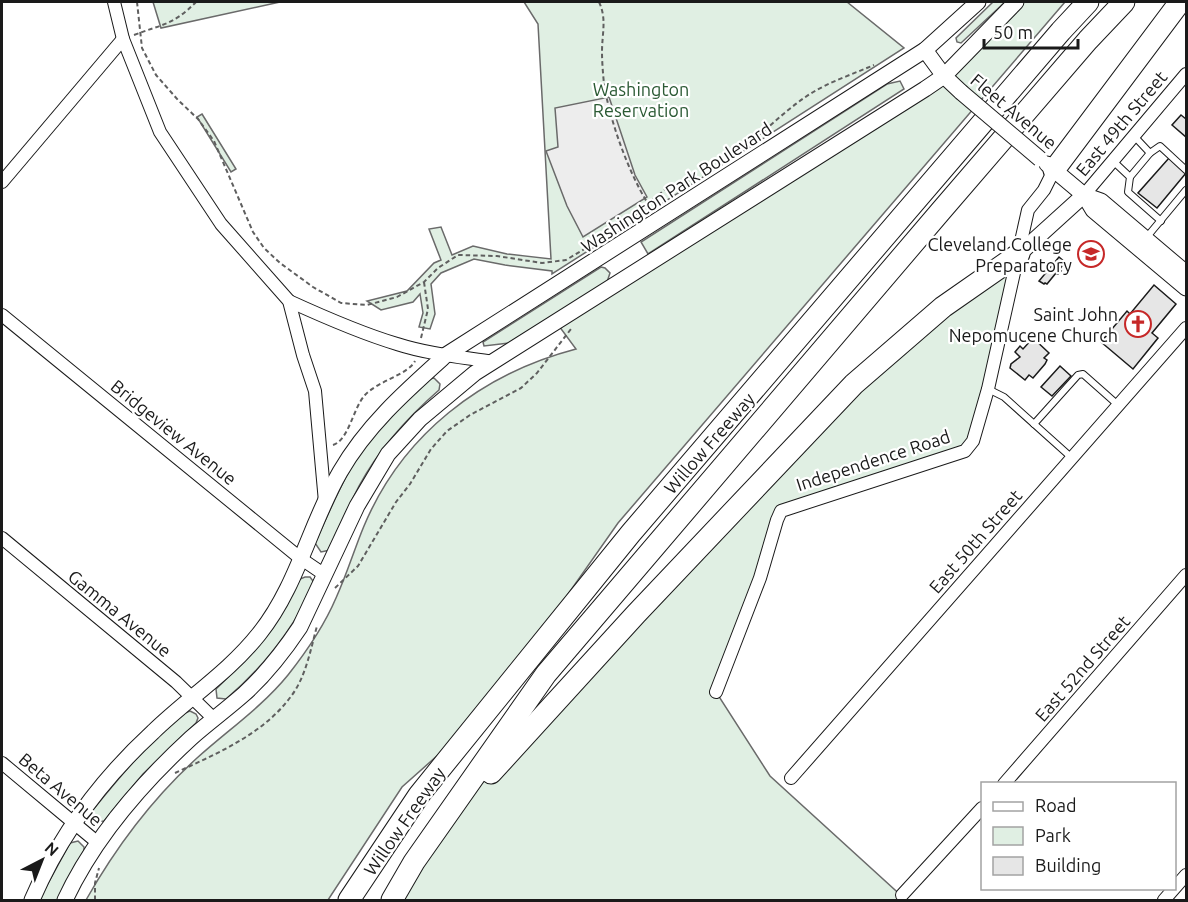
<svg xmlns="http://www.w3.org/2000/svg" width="1188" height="902" font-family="Ubuntu,sans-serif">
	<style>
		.green { fill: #e0efe3; stroke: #6a6a6a; stroke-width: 1.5 }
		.parking { fill: #ededed; stroke: #6a6a6a; stroke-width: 1.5 }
		.building { fill: #e6e6e6; stroke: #1a1a1a; stroke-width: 1.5 }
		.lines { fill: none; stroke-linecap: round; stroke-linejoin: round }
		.service-casing { stroke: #1a1a1a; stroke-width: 8 }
		.minor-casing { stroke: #1a1a1a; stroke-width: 14 }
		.tertiary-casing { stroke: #1a1a1a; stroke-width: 17 }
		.motorway-casing { stroke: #1a1a1a; stroke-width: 23 }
		.path { stroke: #5f5f5f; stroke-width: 2; stroke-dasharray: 4.5 3; stroke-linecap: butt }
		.service { stroke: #fff; stroke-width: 6 }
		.minor { stroke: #fff; stroke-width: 12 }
		.tertiary { stroke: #fff; stroke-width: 15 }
		.motorway { stroke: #fff; stroke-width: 21 }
		.tertiary-bridge-casing { stroke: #1a1a1a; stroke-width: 17; stroke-linecap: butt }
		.tertiary-bridge { stroke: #fff; stroke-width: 15 }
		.labels { text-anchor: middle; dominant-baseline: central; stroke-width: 4.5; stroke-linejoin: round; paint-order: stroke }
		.park-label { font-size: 18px; fill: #2b5a34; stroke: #fff }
		.street-label { font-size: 18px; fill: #1a1a1a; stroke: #fff }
		.poi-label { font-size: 18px; fill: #1a1a1a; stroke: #fff; text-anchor: end }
	</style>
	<rect width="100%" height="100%" fill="#fff"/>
	<g class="green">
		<polygon points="153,2 280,2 161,28"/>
		<polygon points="524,2 847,2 904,48 552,274 552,271 505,265 474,259 441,273 431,284 435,314 430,329 419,327 423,313 420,294 413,302 381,310 367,301 407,291 434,263 441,260 429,229 441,227 452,255 473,246 507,254 551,259 538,24"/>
		<polygon points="993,2 1005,2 961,43 957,42 956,38"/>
		<path d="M1016,2H1065L618,523L483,715L402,787L328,900H86C116,847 152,799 197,758C228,730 262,707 288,675C307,651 324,626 336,598C347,574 354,550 364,526C402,435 481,374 576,349L556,322L925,89Z"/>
		<polygon points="900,81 904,89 648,254 641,242 887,84"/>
		<polygon points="202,114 236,169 231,172 197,117"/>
		<polygon points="1019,254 965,451 781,511 716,692 770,776 906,900 392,900 414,862 512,748 854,384"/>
		<polygon points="601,267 605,268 610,273 607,282 509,343 484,346 483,342"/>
		<path d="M434,378L440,384L439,390C408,417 379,449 359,486C348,507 339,528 330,550L321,552L315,543C334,502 351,457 383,424C398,408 414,394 429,379Z"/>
		<path d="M305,577H310L313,581V588C291,631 263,668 226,699L217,698L216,689C252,655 277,623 300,579Z"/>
		<path d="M190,711L196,714L198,718L196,723L143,774L104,821L94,822L91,817L92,811C109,790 167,718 190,711Z"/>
		<polygon points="78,841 84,847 84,851 57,900 39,900 70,843"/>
	</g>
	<polygon class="parking" points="609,97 635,175 647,197 583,237 567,206 546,151 558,147 555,108"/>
	<g class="building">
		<polygon points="1181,115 1186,119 1186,137 1172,125"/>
		<polygon points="1169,158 1186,173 1157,208 1138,193"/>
		<polygon points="1059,257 1065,262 1059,270 1061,271 1058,274 1056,273 1047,284 1045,283 1044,284 1039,281"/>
		<polygon points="1154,285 1176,304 1152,333 1158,338 1133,369 1101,342 1127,311 1130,314"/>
		<polygon points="1033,338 1049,353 1044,358 1047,360 1045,364 1033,378 1029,375 1025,380 1010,368 1011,364 1020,357 1015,352 1020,346 1023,349"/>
		<polygon points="1060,366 1071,376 1052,396 1041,387"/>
	</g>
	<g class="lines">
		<defs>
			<g id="service">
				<polyline points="1134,136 1150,153 1160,146 1186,170"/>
				<polyline points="1113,161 1130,177 1128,192 1161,221"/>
				<polyline points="1130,177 1150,153"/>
				<polyline points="1146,238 1186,190"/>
				<polyline points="988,389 1004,397 1072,458"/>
				<polyline points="1034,424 1078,375 1083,374 1118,405"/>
			</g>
			<g id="minor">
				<polyline points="114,2 123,39 160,132 221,224 289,301 303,355 315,391 325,502"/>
				<polyline points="2,182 123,39"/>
				<polyline points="1084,195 1186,74"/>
				<path d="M289,301C324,317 360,333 397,344C428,354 461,357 493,362"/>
				<polyline points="2,315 300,558 325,575"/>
				<polyline points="2,538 176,682 213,718"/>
				<polyline points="716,692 760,578 777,520 781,511 965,451 973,441 988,389 1028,210 1044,190 1054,170"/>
				<polyline points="2,763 98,843"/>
				<polyline points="791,778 1186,328"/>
				<polyline points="1004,784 1186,575"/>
				<polyline points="902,895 982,808"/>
				<polyline points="1164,900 1186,875"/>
			</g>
			<g id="tertiary">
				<polyline points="925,50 944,76 961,92"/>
				<polyline points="1047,164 1084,195 1093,210 1186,288"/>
				<polyline points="1084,195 1101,201 1186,273"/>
				<polyline points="1019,254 1084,195"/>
				<path d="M32,900C59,837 102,779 153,732C188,698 229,672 259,634C297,587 310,524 340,472C367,425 407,390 446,355L925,50L978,2"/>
				<path d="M65,900C94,838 141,784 191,738C208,723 227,709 244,694C266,674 284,651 300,627L357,506L388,454L420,419L475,373L925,89L944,76L1016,2"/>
			</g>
			<g id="motorway">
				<polyline points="1054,170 1180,2"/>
				<polyline points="491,773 636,614 854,384 943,307 1019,254"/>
				<polyline points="349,900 419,795 631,533 1061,31 1088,2"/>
				<polyline points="392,900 414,862 546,674 940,212 1088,40 1124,2"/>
			</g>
		</defs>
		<use href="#service" class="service-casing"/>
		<use href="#minor" class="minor-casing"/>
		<use href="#tertiary" class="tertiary-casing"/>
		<use href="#motorway" class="motorway-casing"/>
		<g class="path">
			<polyline points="137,2 142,48 156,75 178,100 198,119 214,141 253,232 264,248 280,263 313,287 341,303 367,305 397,297 424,282 438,268 458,255 497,256 542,263 566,260 586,248"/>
			<path d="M599,2C607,19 602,33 602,52C602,62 603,74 604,84C610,121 628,171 647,202"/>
			<path d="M134,35C163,24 173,25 196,2"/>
			<path d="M741,149C765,132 785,110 810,94C829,82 853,74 874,65"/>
			<polyline points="624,224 668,187 694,180"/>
			<polyline points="421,338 428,309 424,282"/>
			<path d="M333,445C349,440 353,408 365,395C378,381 409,374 415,361"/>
			<polyline points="335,588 358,566 396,502 410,484 431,449 447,431 470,415 521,388 537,373 571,329"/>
			<path d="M175,773C218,753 264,734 292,695C306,676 311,648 317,626"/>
			<polyline points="95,900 95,883 99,868"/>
		</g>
		<use href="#service" class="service"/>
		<use href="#minor" class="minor"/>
		<use href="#tertiary" class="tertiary"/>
		<use href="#motorway" class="motorway"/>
		<defs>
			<polyline id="tertiary-bridge" points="961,92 1040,159"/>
		</defs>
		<use href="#tertiary-bridge" class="tertiary-bridge-casing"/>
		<use href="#tertiary-bridge" class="tertiary-bridge"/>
	</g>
	<defs>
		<symbol id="school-ring" viewBox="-11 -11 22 22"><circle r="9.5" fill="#fff" stroke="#c62828" stroke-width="1.5"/><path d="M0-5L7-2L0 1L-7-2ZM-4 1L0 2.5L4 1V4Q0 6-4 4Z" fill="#c62828"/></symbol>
		<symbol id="church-ring" viewBox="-11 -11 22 22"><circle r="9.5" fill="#fff" stroke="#c62828" stroke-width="1.5"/><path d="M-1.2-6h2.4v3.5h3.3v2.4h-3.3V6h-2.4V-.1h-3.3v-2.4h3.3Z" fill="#c62828"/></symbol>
	</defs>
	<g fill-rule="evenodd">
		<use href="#school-ring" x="1076" y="239" width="30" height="30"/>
		<use href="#church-ring" x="1123" y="309" width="30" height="30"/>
	</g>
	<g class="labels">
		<g class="park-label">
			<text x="641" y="89">Washington<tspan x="641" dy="21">Reservation</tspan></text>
		</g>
		<g class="street-label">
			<text transform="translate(1014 111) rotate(40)">Fleet Avenue</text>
			<text transform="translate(1121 123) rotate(-50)">East 49th Street</text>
			<text transform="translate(676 187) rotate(-33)">Washington Park Boulevard</text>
			<text transform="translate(174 432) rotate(39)">Bridgeview Avenue</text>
			<text transform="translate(709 443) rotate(-49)">Willow Freeway</text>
			<text transform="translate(873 460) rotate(-18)">Independence Road</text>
			<text transform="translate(975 541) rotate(-49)">East 50th Street</text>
			<text transform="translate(120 613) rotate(39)">Gamma Avenue</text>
			<text transform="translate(1082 668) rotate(-49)">East 52nd Street</text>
			<text transform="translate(61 789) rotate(40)">Beta Avenue</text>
			<text transform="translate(404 821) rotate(-55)">Willow Freeway</text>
		</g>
		<g class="poi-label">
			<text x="1072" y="244">Cleveland College<tspan x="1072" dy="21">Preparatory</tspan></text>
			<text x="1118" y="314">Saint John<tspan x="1118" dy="21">Nepomucene Church</tspan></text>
		</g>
	</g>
	<rect width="1188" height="902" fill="none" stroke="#1a1a1a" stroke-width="6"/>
	<rect x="981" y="782" width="195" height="108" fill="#ffffff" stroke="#a3a3a3" stroke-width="1.5"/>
	<rect x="993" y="802" width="30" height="9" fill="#ffffff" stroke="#a3a3a3" stroke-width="1.5"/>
	<text x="1035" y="812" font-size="18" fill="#1a1a1a">Road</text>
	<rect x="993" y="827" width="30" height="18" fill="#e0efe3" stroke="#a3a3a3" stroke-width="1.5"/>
	<text x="1035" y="842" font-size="18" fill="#1a1a1a">Park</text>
	<rect x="993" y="857" width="30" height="18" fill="#e6e6e6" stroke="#a3a3a3" stroke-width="1.5"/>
	<text x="1035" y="872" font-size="18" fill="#1a1a1a">Building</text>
	<g transform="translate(42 860) rotate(42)" stroke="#ffffff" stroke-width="4.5" paint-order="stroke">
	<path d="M0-4.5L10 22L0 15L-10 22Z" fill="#1a1a1a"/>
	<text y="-9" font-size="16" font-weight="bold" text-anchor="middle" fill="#1a1a1a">N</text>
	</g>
	<path d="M984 39v9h94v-9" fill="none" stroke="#1a1a1a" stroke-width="3"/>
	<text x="993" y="39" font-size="18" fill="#1a1a1a" stroke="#ffffff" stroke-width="4.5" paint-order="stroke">50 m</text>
</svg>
